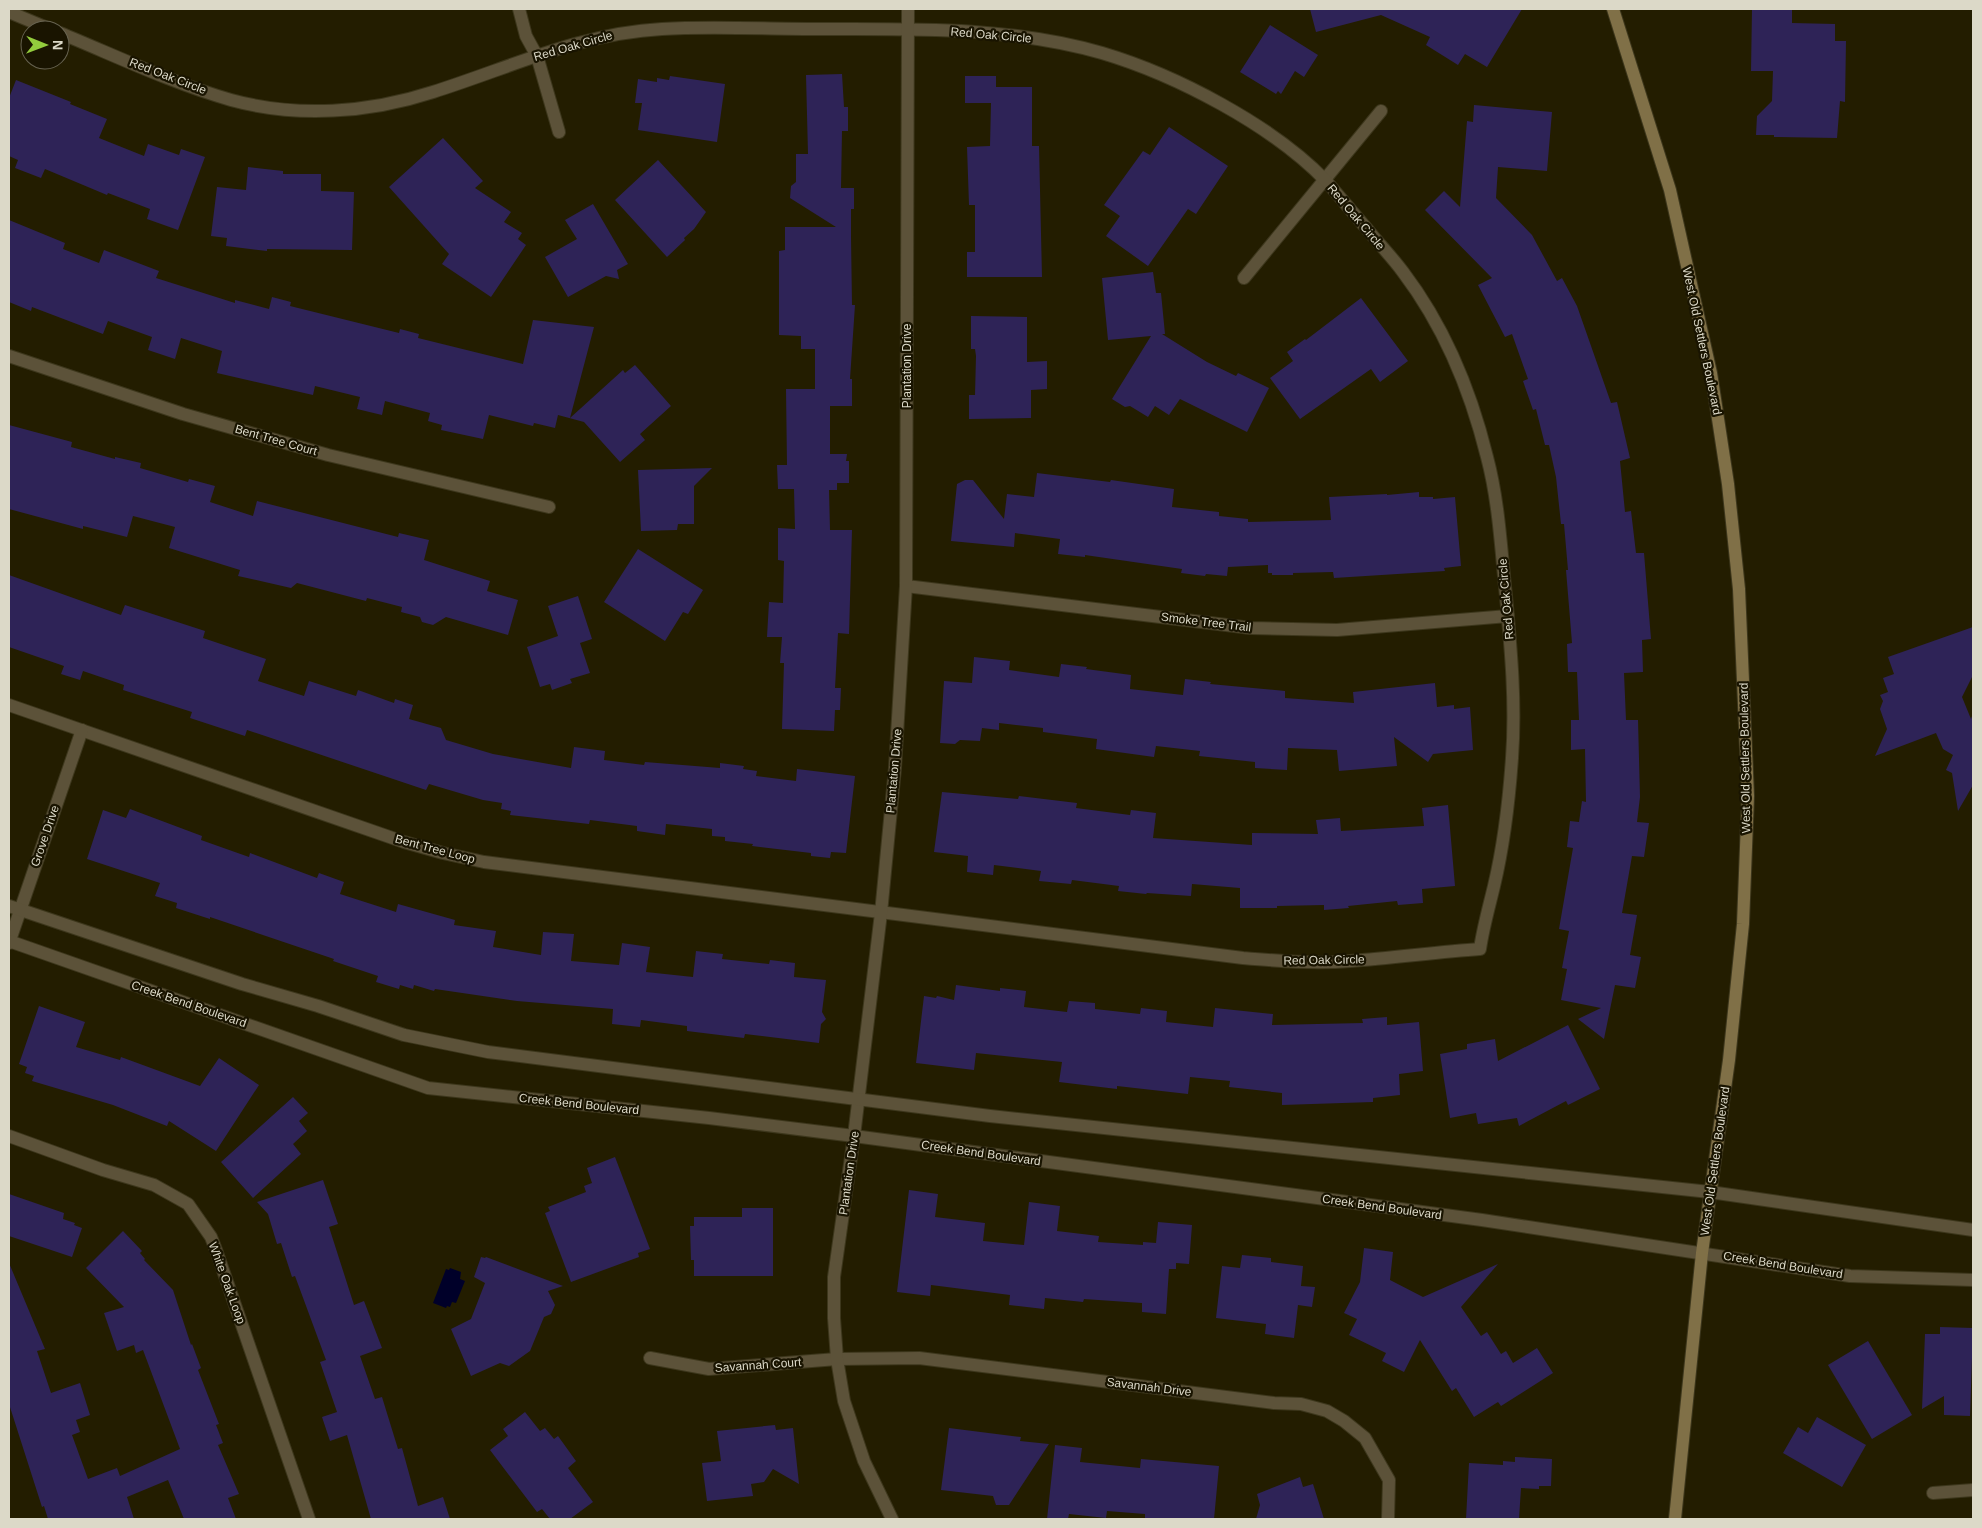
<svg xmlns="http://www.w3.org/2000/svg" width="1982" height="1528" font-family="Helvetica,sans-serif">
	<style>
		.water { fill: #000029 }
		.building { fill: #2e2357 }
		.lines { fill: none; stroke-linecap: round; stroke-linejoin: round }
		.minor-casing { stroke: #3d371c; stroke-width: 14 }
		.tertiary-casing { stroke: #3d371c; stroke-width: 14 }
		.secondary-casing { stroke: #3d371c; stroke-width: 14 }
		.minor { stroke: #5c5239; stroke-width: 12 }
		.tertiary { stroke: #5c5239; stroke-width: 12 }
		.secondary { stroke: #807047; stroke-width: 12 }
		.labels { text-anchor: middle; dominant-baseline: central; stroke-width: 4.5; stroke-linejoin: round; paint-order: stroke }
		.street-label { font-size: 12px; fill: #dcd9c8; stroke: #191400 }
	</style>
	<rect width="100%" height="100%" fill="#231d00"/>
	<polygon class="water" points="450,1268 461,1272 460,1279 465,1281 456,1303 452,1302 450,1307 447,1306 446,1308 433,1303 446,1269 449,1270"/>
	<g class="building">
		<polygon points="1310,9 1522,9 1487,67 1465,54 1458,65 1426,45 1430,37 1381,15 1316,32"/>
		<polygon points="1752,9 1792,9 1792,23 1835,24 1835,41 1846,41 1845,102 1840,101 1837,138 1774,137 1774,135 1756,135 1757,116 1772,101 1773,71 1751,71"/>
		<polygon points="1270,25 1318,55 1304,77 1295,71 1281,94 1278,91 1276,94 1240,72"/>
		<polygon points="842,74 844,107 848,107 848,131 842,131 841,188 854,188 854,209 851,209 851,236 852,305 855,305 850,379 852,379 852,406 830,406 830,454 847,454 846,461 849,461 849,483 837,483 837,490 829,490 830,530 852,530 849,634 838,633 835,688 841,688 840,710 835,710 834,731 782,729 784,663 780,663 782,637 767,637 769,602 783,603 784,561 778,560 778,528 795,529 794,489 778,489 777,465 787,465 786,389 815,389 815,349 801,349 801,336 779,335 779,251 785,250 785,227 836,227 790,198 791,186 796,182 796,154 808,154 806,75"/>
		<polygon points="670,76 725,84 717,142 638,130 642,103 635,103 638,79 657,82 657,78 669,80"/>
		<polygon points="965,76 996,76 996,87 1032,87 1032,146 1039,146 1042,277 967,277 967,252 975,252 975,205 969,205 967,147 990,146 991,103 965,103"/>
		<polygon points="16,80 71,102 70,104 107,119 99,138 144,156 148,144 179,155 181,149 205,157 178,230 147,219 150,209 108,193 107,195 45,169 41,178 15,168 18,160 9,156 9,98"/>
		<polygon points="1474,105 1552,112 1547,171 1498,167 1496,198 1532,235 1557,281 1562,278 1577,306 1611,403 1617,402 1630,458 1620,461 1625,512 1631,511 1636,553 1644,553 1651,639 1642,640 1643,672 1624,673 1626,720 1638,720 1640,797 1637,822 1649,823 1644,857 1632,856 1622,913 1637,915 1630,955 1641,957 1635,988 1615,985 1604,1039 1578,1019 1601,1008 1561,1000 1567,969 1562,968 1569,931 1559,929 1573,848 1567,847 1570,821 1579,822 1582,801 1586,802 1585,749 1571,750 1571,720 1579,720 1577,672 1568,672 1567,644 1572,643 1566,570 1568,570 1564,524 1561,524 1556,477 1549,445 1545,445 1536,409 1533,410 1523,381 1528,379 1512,334 1505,337 1478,285 1492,278 1425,210 1444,191 1460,207 1467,121 1473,122"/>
		<polygon points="1169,127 1228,166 1196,214 1188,209 1148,266 1106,236 1120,216 1104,205 1143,151 1150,155"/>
		<polygon points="443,138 483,181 475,188 511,212 504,222 522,233 518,239 526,245 491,297 442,264 449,254 389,187"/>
		<polygon points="658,160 706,212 694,229 684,238 685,240 667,257 615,200"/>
		<polygon points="248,167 283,171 283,174 321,174 321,191 354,192 352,250 267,249 267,251 226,246 227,238 211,236 217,187 246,190"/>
		<polygon points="593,204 628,264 617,270 619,279 606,276 568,297 545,257 577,239 565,220"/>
		<polygon points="9,220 65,243 63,249 99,263 104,250 159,271 156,278 235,303 235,300 269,309 272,297 291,302 290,306 399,333 400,329 419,334 418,338 523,364 533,320 594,327 570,418 623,370 625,373 635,365 671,406 640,434 645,440 620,462 584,422 558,415 555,428 534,423 533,426 489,415 483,439 441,430 442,425 428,421 430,413 385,401 382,415 357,409 360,397 315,386 313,395 217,373 222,351 181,338 175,359 148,350 152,337 108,321 103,334 32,307 31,311 9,302"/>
		<polygon points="1153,272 1156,293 1161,293 1165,334 1162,334 1207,362 1236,376 1238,373 1269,388 1247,432 1180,399 1169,415 1155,406 1148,417 1130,406 1125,407 1112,399 1151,336 1108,340 1102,278"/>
		<polygon points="1361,298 1408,361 1380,382 1371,369 1300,419 1270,378 1293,361 1287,352 1305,339 1306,340"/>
		<polygon points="971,316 1027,317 1027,362 1047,361 1047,389 1031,390 1031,418 969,419 969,395 975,395 976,356 975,349 971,349"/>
		<polygon points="9,425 72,442 71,447 115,459 115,457 141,463 140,468 188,482 189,479 215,486 210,502 253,516 257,501 398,537 399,533 429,540 424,560 490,581 487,591 518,600 508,635 446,617 433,625 422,622 420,617 401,612 402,607 367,598 366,601 297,583 291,588 238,576 240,570 169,548 175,527 133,516 127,537 83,526 83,529 9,509"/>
		<polygon points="712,468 694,486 694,524 678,524 677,530 641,531 638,470"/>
		<polygon points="1037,473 1110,482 1111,480 1174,489 1172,507 1219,512 1219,516 1248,519 1248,522 1331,520 1329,497 1387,494 1387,495 1419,492 1419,497 1433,497 1433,499 1455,497 1461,566 1444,568 1445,571 1334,578 1333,572 1293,573 1293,575 1272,575 1272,573 1268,573 1268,565 1228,567 1227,576 1206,574 1205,576 1181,573 1182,569 1085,555 1085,557 1058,554 1060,539 1015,533 1014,547 951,541 957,484 965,480 973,480 1004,519 1007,494 1034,497"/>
		<polygon points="638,549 703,590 688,614 683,612 665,641 604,602"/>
		<polygon points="9,575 121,615 125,605 205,631 203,638 266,659 258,681 304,696 309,681 356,696 358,690 394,703 395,699 413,705 409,719 441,728 446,740 493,754 571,768 574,747 605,751 604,760 644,765 645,762 720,768 720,763 744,766 743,769 757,771 756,776 796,781 797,769 855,776 846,853 831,852 830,858 811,856 811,853 752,846 753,844 725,841 725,837 712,836 712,829 666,824 665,835 637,831 637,826 590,820 589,824 510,815 511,811 501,809 502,803 483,800 429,784 426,790 247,730 245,736 190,718 192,712 123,690 124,685 83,671 80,680 61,674 64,666 9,647"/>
		<polygon points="578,596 592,639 580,643 590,673 570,679 572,683 552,690 550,684 540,687 527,647 558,636 548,606"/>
		<polygon points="1973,627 1973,675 1962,697 1971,719 1973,713 1973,785 1958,811 1952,773 1946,770 1953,755 1943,749 1936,733 1875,756 1887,729 1880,709 1883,701 1880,695 1888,692 1883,678 1894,674 1888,657"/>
		<polygon points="974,657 1010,661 1009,670 1059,677 1061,664 1087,667 1086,669 1131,675 1130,689 1183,695 1185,679 1211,682 1210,684 1285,691 1285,698 1354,703 1353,692 1435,683 1437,707 1454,705 1454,709 1470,707 1473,750 1433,754 1428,762 1394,737 1397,766 1339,771 1337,750 1288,748 1287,770 1255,768 1255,762 1199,756 1200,751 1156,746 1154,757 1096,749 1097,739 1043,732 1043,728 999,723 999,730 982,728 980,741 960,740 955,744 940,743 944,681 972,683"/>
		<polygon points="942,792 1018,799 1019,796 1077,803 1076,808 1130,815 1131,810 1156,813 1153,838 1252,845 1252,833 1318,834 1316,820 1340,818 1341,831 1424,826 1422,808 1448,805 1455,886 1422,889 1423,903 1398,905 1397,901 1348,906 1349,908 1324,910 1324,905 1277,906 1277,908 1240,908 1240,888 1192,884 1191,896 1147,893 1146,894 1118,891 1119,886 1072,880 1071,884 1039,881 1041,871 994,865 993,875 967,872 968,856 934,852"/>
		<polygon points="130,809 202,836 201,840 249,857 250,853 317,878 319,873 344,882 340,894 396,912 398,904 455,920 454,925 496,931 493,947 541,955 543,932 574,934 571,961 619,965 622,943 650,947 646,972 693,977 696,951 723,954 722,959 769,964 770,960 795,963 794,977 826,980 822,1012 826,1019 821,1024 819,1043 745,1034 744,1038 687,1031 687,1026 641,1020 640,1027 612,1024 613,1009 517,1001 435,989 434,991 414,985 413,989 400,985 399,989 376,982 378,976 333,961 334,959 210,917 210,919 176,908 177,903 155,896 160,883 87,859 103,810 126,818"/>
		<polygon points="956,985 1000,991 1000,988 1026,991 1024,1007 1067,1012 1069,1001 1095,1003 1095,1009 1140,1014 1141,1008 1167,1011 1166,1022 1213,1027 1215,1008 1273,1014 1272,1025 1363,1023 1362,1019 1387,1017 1387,1025 1419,1022 1423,1071 1399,1074 1400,1095 1373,1098 1373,1102 1282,1105 1282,1093 1229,1087 1230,1081 1190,1077 1188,1094 1117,1086 1117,1089 1059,1082 1062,1062 976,1053 974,1070 916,1063 924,996 936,998 937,996 954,1000"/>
		<polygon points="39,1006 85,1022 76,1047 120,1060 121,1057 200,1086 219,1058 259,1085 216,1151 169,1121 167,1126 113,1105 32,1081 34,1076 25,1073 27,1067 19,1064"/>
		<polygon points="1568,1025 1600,1089 1568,1105 1566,1101 1519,1126 1517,1118 1478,1124 1476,1113 1450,1118 1440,1054 1467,1049 1467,1044 1495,1039 1498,1061"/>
		<polygon points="293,1097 308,1113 299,1121 307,1131 293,1144 301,1154 253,1198 221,1162"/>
		<polygon points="615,1157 650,1249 638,1253 639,1257 571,1282 545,1213 550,1211 548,1207 586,1192 584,1186 592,1183 587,1168"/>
		<polygon points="323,1180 338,1224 329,1227 354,1305 364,1301 382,1348 360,1356 375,1399 382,1397 398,1449 402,1448 418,1506 443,1497 450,1519 371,1519 347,1435 330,1441 322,1417 337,1412 320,1362 326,1360 295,1276 292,1277 281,1243 277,1244 268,1214 257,1202"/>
		<polygon points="909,1190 938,1194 935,1217 985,1223 983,1241 1024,1245 1029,1202 1060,1206 1057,1231 1099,1236 1098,1242 1143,1245 1143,1242 1156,1243 1158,1222 1192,1225 1189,1264 1176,1263 1176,1269 1169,1269 1166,1314 1142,1312 1142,1303 1084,1299 1083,1302 1045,1298 1044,1309 1009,1305 1010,1295 931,1285 930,1296 897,1292"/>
		<polygon points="9,1194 64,1213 63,1219 75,1223 74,1225 82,1228 72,1257 9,1236"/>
		<polygon points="742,1208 773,1208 773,1276 694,1276 694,1260 691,1260 690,1226 694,1226 694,1217 742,1217"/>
		<polygon points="123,1231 142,1251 140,1253 145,1259 144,1260 173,1290 191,1345 192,1344 201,1368 198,1370 219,1424 216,1425 223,1443 218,1445 239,1494 228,1498 236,1519 184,1519 168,1480 127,1497 134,1519 48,1519 44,1506 42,1507 9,1404 9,1263 45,1349 37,1351 51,1393 80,1383 90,1415 76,1420 80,1432 72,1435 88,1479 117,1468 120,1476 180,1449 143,1350 136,1353 134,1345 117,1351 104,1313 124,1307 86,1268"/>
		<polygon points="1364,1248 1393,1252 1390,1280 1423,1297 1498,1264 1461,1307 1481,1336 1487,1332 1501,1354 1506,1351 1513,1363 1537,1348 1553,1373 1501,1406 1498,1402 1474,1417 1456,1388 1452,1391 1420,1340 1404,1372 1382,1361 1386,1353 1349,1335 1357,1319 1344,1313 1360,1282"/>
		<polygon points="1242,1255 1271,1258 1271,1262 1303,1266 1301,1286 1315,1287 1312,1307 1298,1305 1294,1338 1265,1334 1266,1324 1216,1318 1222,1266 1240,1268"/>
		<polygon points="481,1257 485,1258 486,1257 563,1286 548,1291 555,1305 551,1314 544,1317 530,1351 509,1366 500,1363 471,1376 451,1329 471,1319 485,1283 474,1277"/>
		<polygon points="1940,1327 1973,1328 1970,1416 1944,1415 1944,1396 1922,1409 1925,1334 1940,1334"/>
		<polygon points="1868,1341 1912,1415 1872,1439 1828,1365"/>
		<polygon points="525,1412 540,1431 545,1428 554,1439 558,1436 576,1461 568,1468 593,1502 570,1519 550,1519 542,1509 537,1512 490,1450 508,1436 503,1429"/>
		<polygon points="1817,1417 1866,1445 1842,1487 1783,1453 1798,1427 1808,1433"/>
		<polygon points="775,1425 776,1430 793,1428 799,1484 773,1469 764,1482 751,1484 753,1496 707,1501 702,1463 721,1461 717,1431"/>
		<polygon points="949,1428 1021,1437 1020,1441 1049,1444 1009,1505 996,1505 993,1496 941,1490"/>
		<polygon points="1055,1445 1082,1448 1080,1462 1140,1468 1141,1459 1219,1466 1214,1519 1145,1519 1145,1514 1107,1511 1106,1518 1069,1514 1068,1519 1047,1519"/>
		<polygon points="1515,1457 1552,1459 1551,1486 1539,1486 1539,1489 1521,1488 1519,1519 1466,1519 1469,1463 1503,1465 1503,1461 1515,1462"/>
		<polygon points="1300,1477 1303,1487 1313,1484 1324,1519 1256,1519 1260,1505 1257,1494"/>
	</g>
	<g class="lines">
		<defs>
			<g id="minor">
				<polyline points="519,9 526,36 537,56 559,132"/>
				<polyline points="9,12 52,30"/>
				<polyline points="1244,278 1381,111"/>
				<polyline points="9,356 183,414 328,455 549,507"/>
				<polyline points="906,586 1251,628 1337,630 1508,616"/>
				<path d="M9,705L404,842L443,853L484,862L1243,958C1279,961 1315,964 1350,961C1394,958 1436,952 1480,949C1483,928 1489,907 1494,886C1504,844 1509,801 1512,758C1516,704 1511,650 1506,596C1501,550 1499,502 1487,457C1471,392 1444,326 1403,272C1392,257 1379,244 1368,230C1354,214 1340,197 1326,181C1272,125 1176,75 1102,53C1009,26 909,29 813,29C763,29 712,26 662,29C581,33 509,68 433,92C369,113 297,118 231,100C172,83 116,56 60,33"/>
				<polyline points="9,943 82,730"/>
				<polyline points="9,1136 103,1170 154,1185 188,1204 211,1237 216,1250 309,1519"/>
				<polyline points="650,1358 709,1369 837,1359 919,1358 1274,1403 1301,1404 1327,1411 1344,1421 1365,1438 1389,1480 1388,1519"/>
				<polyline points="1933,1493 1973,1490"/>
				<polyline points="892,1519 864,1461 844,1401 837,1359 834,1318 834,1277 854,1136 881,913 895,768 906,586 908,9"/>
			</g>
			<g id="tertiary">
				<polyline points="9,906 242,984 318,1006 404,1035 488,1052 990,1116 1710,1192 1973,1230"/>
				<polyline points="9,941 428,1088 709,1118 854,1136 1482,1220 1850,1276 1973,1280"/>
			</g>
			<polyline id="secondary" points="1613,9 1670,190 1711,373 1728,484 1739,589 1748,796 1743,924 1729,1060 1702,1253 1675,1519"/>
		</defs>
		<use href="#minor" class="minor-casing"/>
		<use href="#tertiary" class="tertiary-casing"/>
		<use href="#secondary" class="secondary-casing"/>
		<use href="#minor" class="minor"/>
		<use href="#tertiary" class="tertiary"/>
		<use href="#secondary" class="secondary"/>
	</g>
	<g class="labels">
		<g class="street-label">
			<text transform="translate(991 35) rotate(5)">Red Oak Circle</text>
			<text transform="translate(573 46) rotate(-16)">Red Oak Circle</text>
			<text transform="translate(168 76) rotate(21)">Red Oak Circle</text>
			<text transform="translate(1356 217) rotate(50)">Red Oak Circle</text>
			<text transform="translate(1702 341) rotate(78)">West Old Settlers Boulevard</text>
			<text transform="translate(907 366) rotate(-90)">Plantation Drive</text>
			<text transform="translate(276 440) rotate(16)">Bent Tree Court</text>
			<text transform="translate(1506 599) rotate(-95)">Red Oak Circle</text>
			<text transform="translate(1206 622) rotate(7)">Smoke Tree Trail</text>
			<text transform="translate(1745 758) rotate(-91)">West Old Settlers Boulevard</text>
			<text transform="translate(894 771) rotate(-85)">Plantation Drive</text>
			<text transform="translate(45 836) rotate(-71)">Grove Drive</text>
			<text transform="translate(435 849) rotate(15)">Bent Tree Loop</text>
			<text transform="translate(1324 960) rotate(-1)">Red Oak Circle</text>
			<text transform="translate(189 1004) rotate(19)">Creek Bend Boulevard</text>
			<text transform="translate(579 1104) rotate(6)">Creek Bend Boulevard</text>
			<text transform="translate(981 1153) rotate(8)">Creek Bend Boulevard</text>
			<text transform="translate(1715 1161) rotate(-82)">West Old Settlers Boulevard</text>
			<text transform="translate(849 1173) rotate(-82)">Plantation Drive</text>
			<text transform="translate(1382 1207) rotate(8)">Creek Bend Boulevard</text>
			<text transform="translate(1783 1265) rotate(9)">Creek Bend Boulevard</text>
			<text transform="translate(227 1283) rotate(70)">White Oak Loop</text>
			<text transform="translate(758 1365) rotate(-4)">Savannah Court</text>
			<text transform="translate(1149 1387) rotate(7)">Savannah Drive</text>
		</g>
	</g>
	<rect width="1982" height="1528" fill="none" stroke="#dcd9c8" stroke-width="20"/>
	<g transform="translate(45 45) rotate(91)"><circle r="24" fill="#191400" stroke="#676350"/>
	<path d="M0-4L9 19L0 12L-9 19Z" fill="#93cc3d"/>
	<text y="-8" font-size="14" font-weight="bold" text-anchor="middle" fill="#dcd9c8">N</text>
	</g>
</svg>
